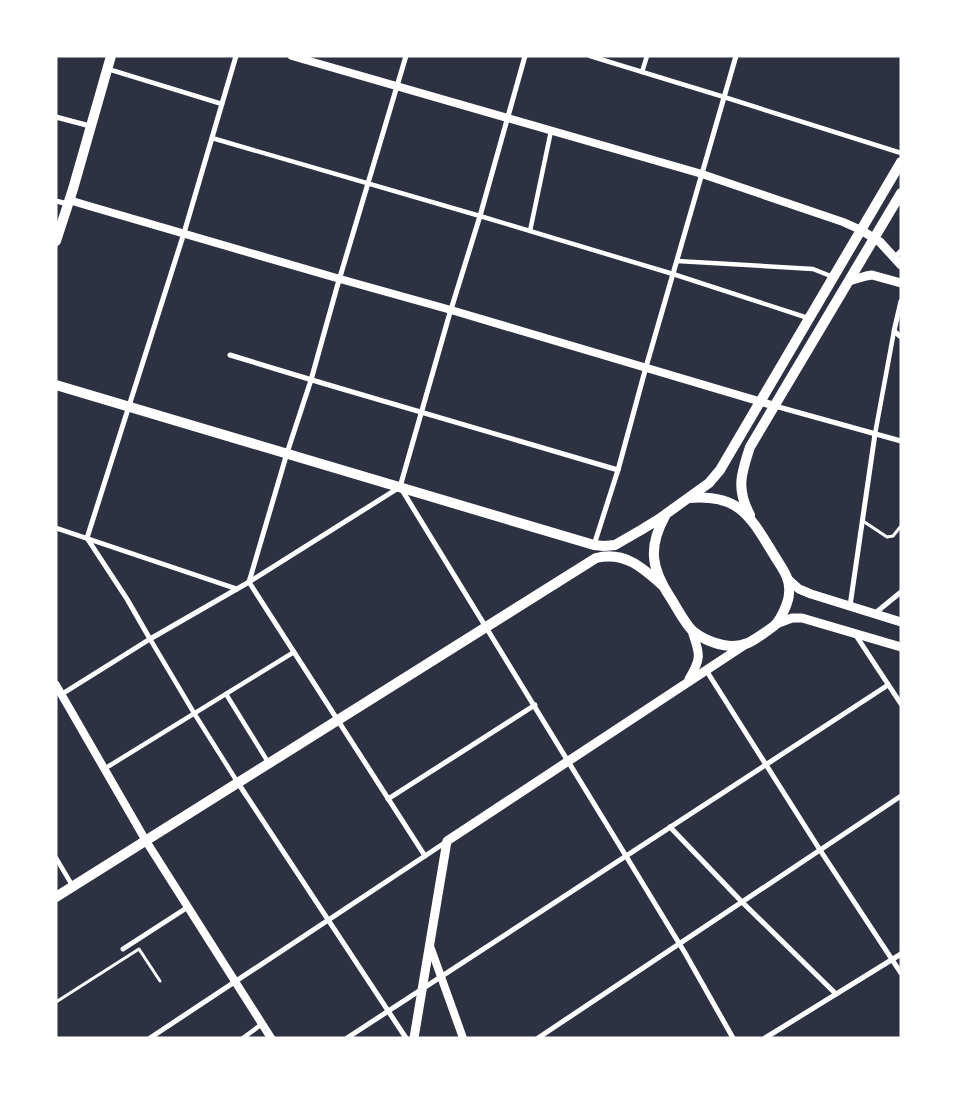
<svg xmlns="http://www.w3.org/2000/svg" width="957" height="1094" font-family="'DM Sans',sans-serif">
	<style>
		.lines { fill: none; stroke-linecap: round; stroke-linejoin: round }
		.service { stroke: #fff; stroke-width: 3 }
		.pedestrian { stroke: #fff; stroke-width: 4.5 }
		.minor { stroke: #fff; stroke-width: 5 }
		.tertiary { stroke: #fff; stroke-width: 8 }
		.secondary { stroke: #fff; stroke-width: 9 }
		.primary { stroke: #fff; stroke-width: 10 }
	</style>
	<rect width="100%" height="100%" fill="#2d3142"/>
	<g class="lines">
		<g class="service">
			<polyline points="863,521 887,537 893,536 901,526"/>
			<polyline points="56,1002 139,949 160,981"/>
		</g>
		<g class="pedestrian">
			<polyline points="590,56 724,97 901,153"/>
			<polyline points="108,69 222,104"/>
			<polyline points="642,72 647,56"/>
			<polyline points="212,138 480,216 673,274 808,318"/>
			<polyline points="530,231 551,131"/>
			<polyline points="677,261 813,269 833,277"/>
			<polyline points="875,434 894,331"/>
			<polyline points="150,639 194,713 238,783"/>
			<polyline points="226,694 268,762"/>
			<polyline points="109,766 294,652"/>
			<polyline points="56,858 72,885"/>
			<polyline points="243,1038 262,1024"/>
		</g>
		<g class="minor">
			<polyline points="56,117 90,126"/>
			<polyline points="56,201 68,204"/>
			<polyline points="894,258 901,251"/>
			<polyline points="901,301 894,331 901,337"/>
			<polyline points="230,355 322,383 618,470"/>
			<polyline points="775,406 901,441"/>
			<polyline points="400,487 449,316 480,216 525,56"/>
			<polyline points="402,490 626,856 685,953 733,1038"/>
			<polyline points="56,528 237,589"/>
			<polyline points="594,545 618,470 646,367 736,56"/>
			<polyline points="249,582 287,453 311,380 337,287 406,56"/>
			<polyline points="249,582 425,856"/>
			<polyline points="850,606 875,434"/>
			<polyline points="874,614 901,592"/>
			<polyline points="855,634 901,704"/>
			<polyline points="150,639 127,599 87,538 184,233 236,56"/>
			<polyline points="706,670 820,850 901,973"/>
			<polyline points="62,694 150,639 249,582 400,487"/>
			<polyline points="238,783 406,1038"/>
			<polyline points="388,799 535,705"/>
			<polyline points="670,827 742,902 836,994"/>
			<polyline points="123,949 188,907"/>
			<polyline points="150,1038 446,842"/>
			<polyline points="347,1038 888,685"/>
			<polyline points="538,1038 901,796"/>
			<polyline points="765,1038 901,954"/>
		</g>
		<g class="tertiary">
			<polyline points="292,56 702,174 843,222 861,230"/>
			<polyline points="69,200 89,206 340,279 451,310 775,406"/>
			<polyline points="56,685 146,841 271,1038"/>
			<polyline points="430,946 463,1038"/>
		</g>
		<g class="secondary">
			<polyline points="861,230 880,242 901,265"/>
			<polyline points="849,281 866,276 872,275 901,283"/>
			<polyline points="789,580 799,589 811,594 901,622"/>
			<polyline points="776,624 792,618 802,618 901,647"/>
			<path d="M689,679C702,658 700,654 692,631"/>
			<polyline points="414,1038 447,841 746,644"/>
		</g>
		<g class="primary">
			<polyline points="56,241 73,189 111,56"/>
			<polyline points="56,385 594,545 604,546 615,545 641,530 659,519 709,483 720,470 901,162"/>
			<path d="M750,515C736,489 741,474 750,447L901,193"/>
			<path d="M665,516C648,547 651,568 670,597C676,606 686,626 694,632C704,640 720,646 733,646C737,646 743,645 748,643C753,641 772,628 776,624C782,617 789,601 789,593C791,578 781,567 774,555C750,516 740,494 689,498"/>
			<path d="M56,897L596,558C624,551 642,567 662,585"/>
		</g>
	</g>
	<rect width="957" height="1094" fill="none" stroke="#ffffff" stroke-width="115"/>
</svg>
